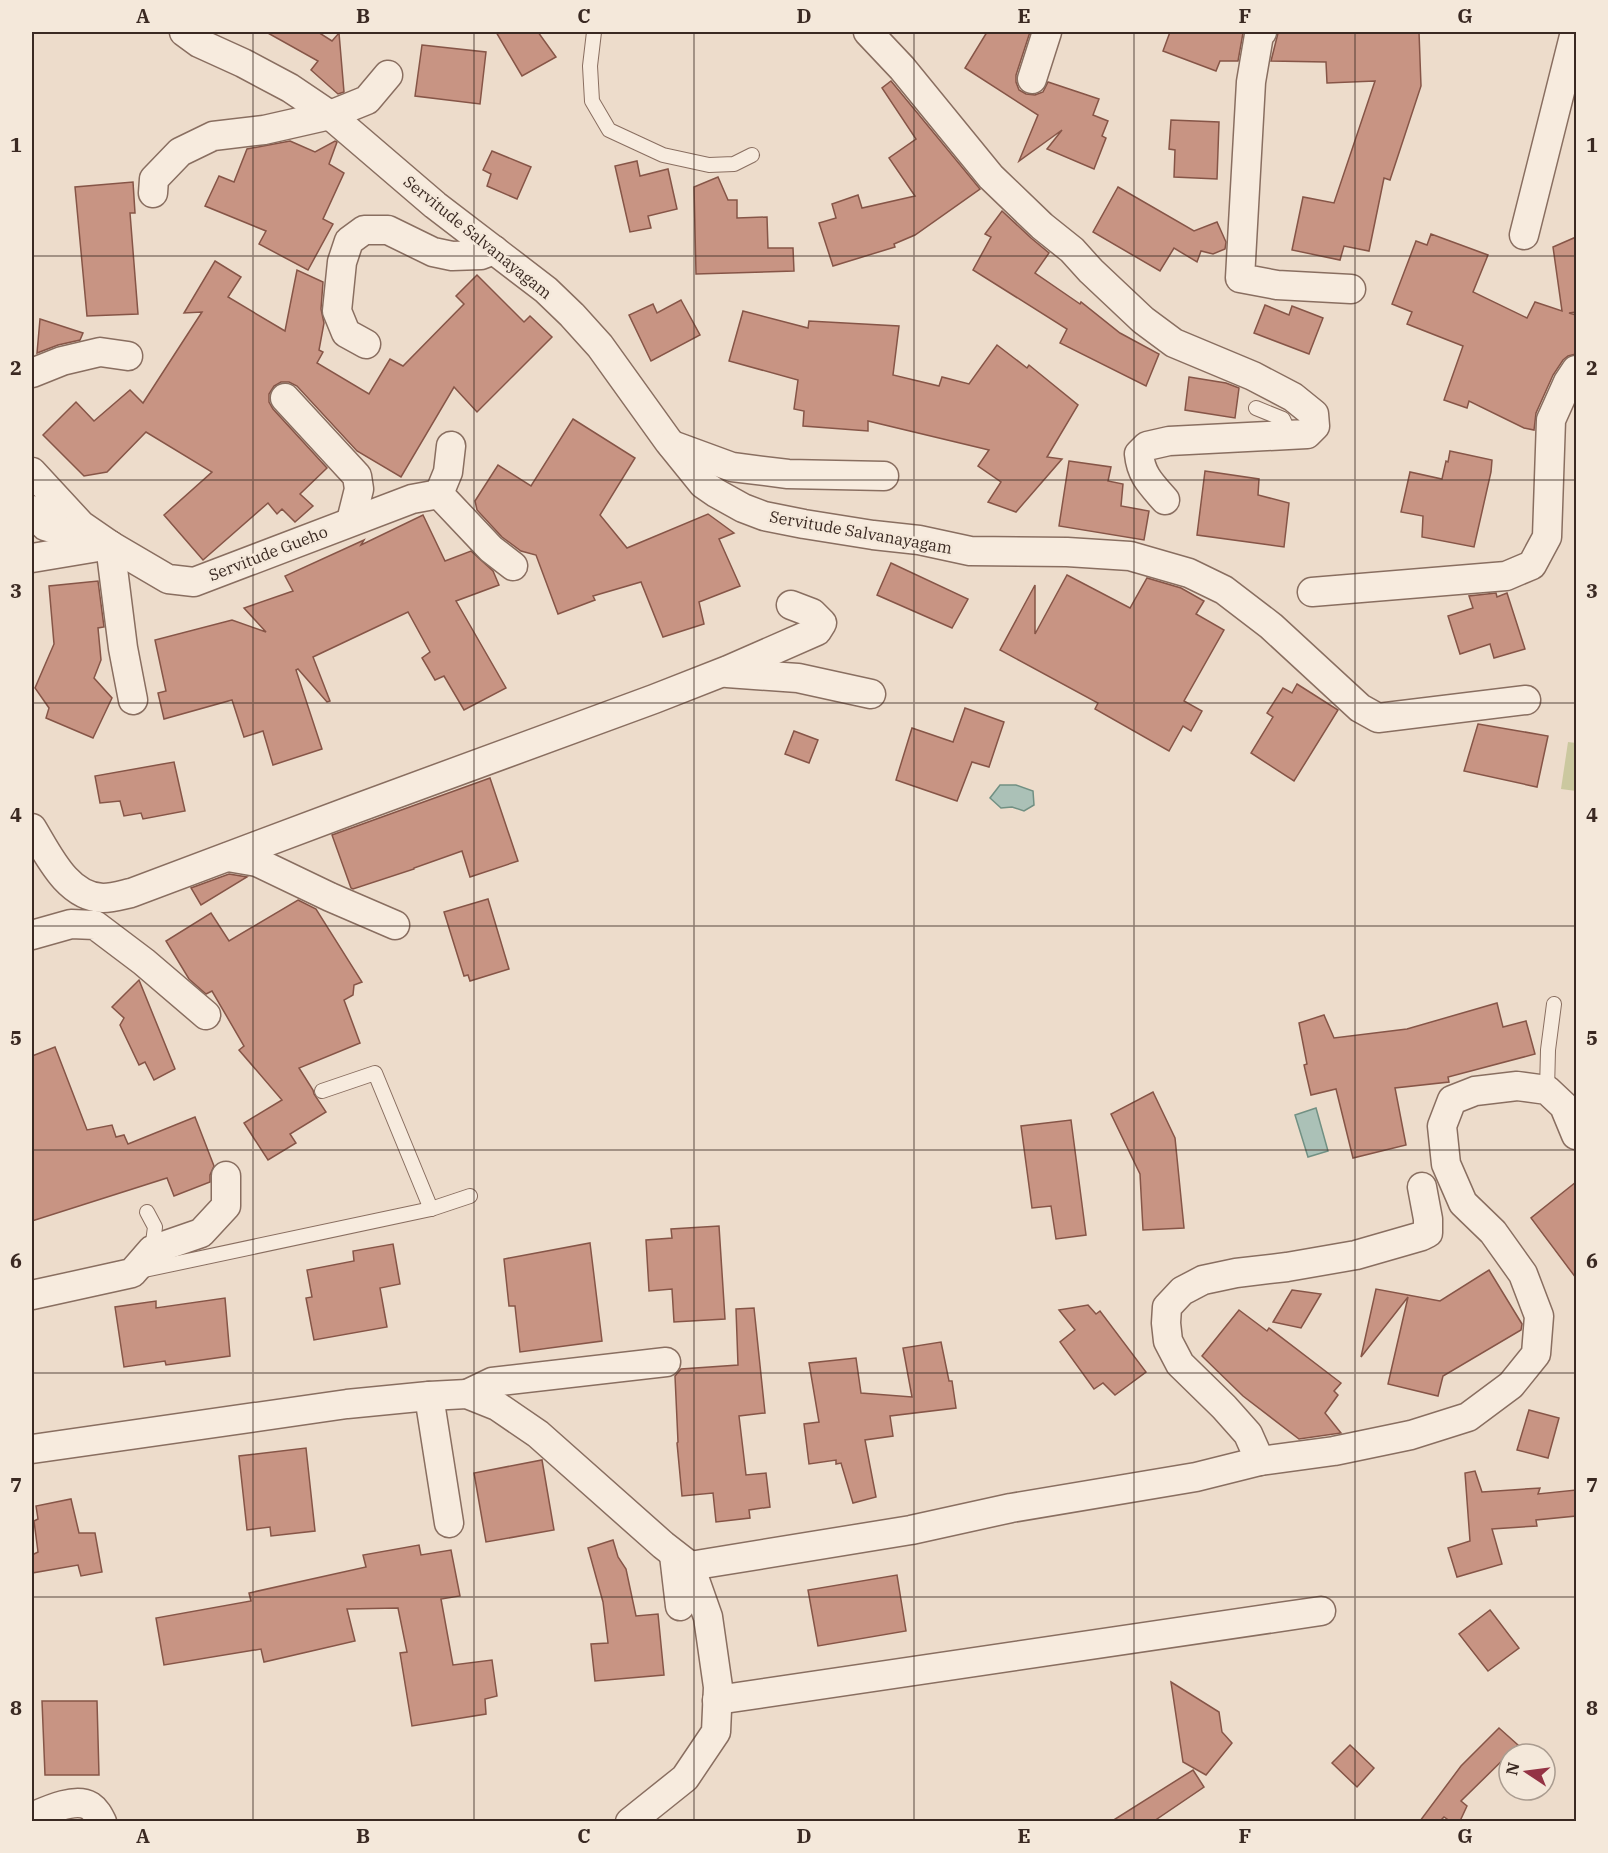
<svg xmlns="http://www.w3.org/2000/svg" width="1608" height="1853" font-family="'IBM Plex Serif',serif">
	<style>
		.green { fill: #cbc89f }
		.water { fill: #abc1b7; stroke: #719083; stroke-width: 1.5 }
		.building { fill: #c89483; stroke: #865547; stroke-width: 1.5 }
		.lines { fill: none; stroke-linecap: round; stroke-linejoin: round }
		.service-casing { stroke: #896e60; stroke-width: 16 }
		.minor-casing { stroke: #896e60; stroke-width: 31 }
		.service { stroke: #f7ebde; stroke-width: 14 }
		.minor { stroke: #f7ebde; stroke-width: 28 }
		.grid { fill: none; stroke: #3a2922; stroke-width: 1.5; stroke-opacity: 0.55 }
		.labels { text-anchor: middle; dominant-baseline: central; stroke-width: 5; stroke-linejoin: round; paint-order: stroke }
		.street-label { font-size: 16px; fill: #3a2922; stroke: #f4e8da }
		.neatline { fill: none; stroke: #3a2922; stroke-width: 2 }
		.grid-label { font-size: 20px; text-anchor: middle; font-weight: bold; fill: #3a2922 }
	</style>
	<rect width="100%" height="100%" fill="#eddccb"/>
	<polygon class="green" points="1568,742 1576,743 1576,791 1561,789"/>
	<g class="water">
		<polygon points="1000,785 1016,785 1033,791 1034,805 1024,811 1012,807 1001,808 990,798"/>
		<polygon points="1316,1108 1328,1151 1308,1157 1295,1115"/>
	</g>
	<g class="building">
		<polygon points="266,32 318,32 332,41 339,33 344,92 338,94 311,70 318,61"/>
		<polygon points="496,32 538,32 556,57 522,76"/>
		<polygon points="987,32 1030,32 1016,75 1016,82 1019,90 1026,94 1035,95 1043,92 1048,82 1099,99 1093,115 1108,121 1102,136 1106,138 1094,169 1047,149 1062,130 1019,161 1038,115 965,68"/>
		<polygon points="1170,32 1243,33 1238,61 1220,61 1216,71 1163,51"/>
		<polygon points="1325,32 1419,32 1421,86 1390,180 1384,178 1369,251 1344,246 1340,260 1292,250 1303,197 1334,203 1375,81 1327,83 1326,62 1271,61 1278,33"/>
		<polygon points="422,45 486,52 480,104 415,96"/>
		<polygon points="891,81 980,189 915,235 894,244 895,247 833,266 819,223 836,218 832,204 858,195 862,208 915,196 889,158 916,139 882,88"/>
		<polygon points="1171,120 1219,122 1217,179 1174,177 1175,150 1169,149"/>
		<polygon points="290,141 315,152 335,141 337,142 329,164 344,173 323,219 333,224 308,270 259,244 266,231 205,206 219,176 234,182 247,149"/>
		<polygon points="492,151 531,167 517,199 487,186 491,174 483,170"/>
		<polygon points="637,161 640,176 668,169 677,209 648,216 651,228 630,232 615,166"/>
		<polygon points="718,177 728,200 737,200 737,218 767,217 768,248 793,248 794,271 696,274 694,187"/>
		<polygon points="133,182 135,213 130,213 138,314 87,316 75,187"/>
		<polygon points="1118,187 1194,231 1217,222 1226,242 1225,249 1213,254 1201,251 1197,262 1174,248 1160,271 1093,232"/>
		<polygon points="1002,211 1031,238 1049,253 1035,273 1080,304 1081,302 1120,333 1159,354 1146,386 1060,343 1067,329 973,270 991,237 985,234"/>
		<polygon points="1431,234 1488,255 1473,292 1527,318 1535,302 1562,311 1553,247 1576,237 1576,312 1569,313 1576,315 1576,354 1568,356 1563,360 1553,375 1536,413 1534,430 1524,428 1469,401 1467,408 1444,400 1463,346 1407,324 1412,312 1392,304 1416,241 1427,245"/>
		<polygon points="215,261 241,277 228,297 285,331 297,270 323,282 321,309 324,323 319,350 323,352 317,363 369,394 390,359 403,366 464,304 456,296 477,275 524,322 530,316 552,337 477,412 454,387 401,477 357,451 297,386 289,382 281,382 274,386 269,394 269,402 273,409 327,468 300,494 313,506 295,522 282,509 277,514 268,503 203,560 164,515 212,472 146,432 107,472 84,476 43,435 76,402 94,421 130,390 143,403 202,312 184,313"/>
		<polygon points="681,300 700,335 651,361 629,315 653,304 657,313"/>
		<polygon points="1265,305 1289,315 1292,306 1323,318 1309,354 1254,333"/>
		<polygon points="743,311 808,328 809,321 899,326 893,375 939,386 942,377 969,384 997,345 1027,368 1029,365 1078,405 1047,457 1062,459 1016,512 988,502 1001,482 978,466 989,450 868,421 868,431 803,426 804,411 794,409 798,380 729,361"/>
		<polygon points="40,319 83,333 80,340 58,345 37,353"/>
		<polygon points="1189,377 1226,383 1239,388 1235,418 1185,410"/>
		<polygon points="573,419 635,458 600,515 627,548 708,514 734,533 719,539 740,586 699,602 704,624 663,637 641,582 593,596 595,600 558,614 536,555 521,551 502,537 477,510 475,501 498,465 531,486"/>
		<polygon points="1450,451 1492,460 1491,472 1474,547 1422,537 1423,516 1401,512 1410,472 1442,479 1446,461 1448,462"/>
		<polygon points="1069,461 1111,467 1108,481 1123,484 1121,506 1149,511 1144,540 1059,526"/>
		<polygon points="1205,471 1259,479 1258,495 1289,503 1284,547 1197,535"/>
		<polygon points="423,515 445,561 471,551 493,571 499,585 456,601 506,688 464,710 444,676 435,680 422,658 430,652 408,612 313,657 330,701 327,702 298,669 296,670 322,749 273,765 263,731 244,737 232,700 164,719 158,693 166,691 155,640 232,620 266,632 244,608 293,591 285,576 364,540 361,545"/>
		<polygon points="891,563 968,599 952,628 877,595"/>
		<polygon points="1067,575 1130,608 1147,578 1181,588 1204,601 1196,614 1224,630 1184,701 1202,711 1191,731 1183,726 1169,751 1095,709 1098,703 1000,650 1035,585 1035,634"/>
		<polygon points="98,581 104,627 98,628 101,660 94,678 112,698 93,738 46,718 49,708 35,688 54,644 49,586"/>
		<polygon points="1496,593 1497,597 1507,593 1525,649 1494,658 1490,644 1460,654 1448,616 1473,608 1469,596"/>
		<polygon points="1297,684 1338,710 1294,781 1251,753 1273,717 1267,713 1283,688 1292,693"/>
		<polygon points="965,708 1004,722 989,767 972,762 957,801 896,780 912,728 953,742"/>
		<polygon points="1478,724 1548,736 1537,787 1464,771"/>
		<polygon points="794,731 818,740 809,763 785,754"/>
		<polygon points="174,762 185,811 143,819 141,813 124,816 120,801 100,803 95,776"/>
		<polygon points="490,778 518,861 470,877 462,851 414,868 414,869 353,889 351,888 332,835"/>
		<polygon points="229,874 247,877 201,905 191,888"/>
		<polygon points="488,899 509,969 470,981 468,975 464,976 444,912"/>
		<polygon points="298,900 316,909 362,982 354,985 353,995 344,1000 360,1043 299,1068 313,1090 314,1094 326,1112 290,1134 296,1143 268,1160 244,1123 282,1100 239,1050 244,1046 212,991 206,994 189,979 166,941 211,913 229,941"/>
		<polygon points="139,980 175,1069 154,1080 145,1062 139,1065 120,1025 124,1018 112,1007"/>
		<polygon points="1497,1003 1503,1027 1526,1021 1535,1054 1448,1077 1449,1082 1395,1088 1406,1145 1353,1158 1336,1089 1311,1095 1304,1065 1307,1064 1299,1023 1324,1015 1334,1038 1407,1029"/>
		<polygon points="55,1047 87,1130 112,1125 116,1137 124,1135 128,1144 195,1117 214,1166 210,1175 210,1182 174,1196 167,1178 32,1221 32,1056"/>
		<polygon points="1153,1092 1175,1138 1184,1228 1143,1230 1140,1174 1111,1114"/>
		<polygon points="1071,1120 1086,1235 1056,1239 1051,1206 1032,1208 1021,1126"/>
		<polygon points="1576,1182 1576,1278 1531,1218"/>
		<polygon points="719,1226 725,1319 674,1322 672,1289 649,1291 646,1240 672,1238 671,1229"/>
		<polygon points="590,1243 602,1341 520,1352 515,1306 509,1306 504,1259"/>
		<polygon points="393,1244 400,1284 380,1288 387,1327 314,1340 306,1298 312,1297 307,1270 354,1261 353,1251"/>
		<polygon points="1489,1270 1522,1324 1521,1330 1443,1376 1438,1396 1388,1384 1408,1297 1361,1357 1376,1289 1440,1301"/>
		<polygon points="1292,1290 1321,1294 1301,1328 1273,1322"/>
		<polygon points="225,1298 230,1356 166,1365 165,1361 124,1367 115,1307 156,1301 156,1308"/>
		<polygon points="1088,1305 1096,1314 1100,1311 1146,1372 1115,1395 1103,1383 1094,1389 1060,1342 1075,1330 1059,1310"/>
		<polygon points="754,1308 765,1413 739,1416 746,1475 766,1473 770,1507 749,1510 750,1518 716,1522 713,1493 682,1496 677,1443 678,1442 675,1376 681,1369 738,1365 736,1309"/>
		<polygon points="1239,1310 1267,1331 1269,1328 1341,1383 1334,1391 1338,1395 1325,1413 1341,1433 1299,1439 1243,1396 1202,1356"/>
		<polygon points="941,1342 949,1381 952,1381 956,1408 890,1416 893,1436 865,1440 876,1497 853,1503 841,1463 836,1464 836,1460 809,1464 804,1424 819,1422 809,1363 856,1358 861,1393 912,1397 903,1348"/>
		<polygon points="1529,1410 1559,1418 1548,1458 1517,1450"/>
		<polygon points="306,1448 315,1531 271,1536 270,1527 247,1530 239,1456"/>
		<polygon points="542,1460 554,1530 486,1542 474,1473"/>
		<polygon points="1475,1471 1482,1492 1540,1488 1538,1494 1576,1490 1576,1516 1536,1520 1537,1526 1492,1529 1502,1564 1457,1577 1448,1548 1470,1541 1465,1473"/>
		<polygon points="71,1499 79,1533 95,1533 102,1572 81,1576 78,1565 32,1573 32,1555 38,1552 34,1521 38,1519 36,1506"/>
		<polygon points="613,1540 618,1557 626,1569 636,1616 658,1614 664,1675 595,1681 591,1644 608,1643 603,1602 588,1548"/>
		<polygon points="419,1545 421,1555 451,1550 460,1596 441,1599 453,1665 492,1660 497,1696 485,1699 486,1714 412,1726 400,1653 407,1652 398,1608 347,1609 355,1641 264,1662 261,1649 164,1665 156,1618 251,1601 249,1593 366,1567 363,1555"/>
		<polygon points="897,1575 906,1631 818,1646 808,1590"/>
		<polygon points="1490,1610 1519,1648 1488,1671 1459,1634"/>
		<polygon points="1171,1682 1219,1712 1222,1732 1232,1743 1206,1775 1183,1762"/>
		<polygon points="42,1701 97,1701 99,1775 45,1775"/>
		<polygon points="1499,1728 1518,1745 1461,1801 1467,1806 1460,1821 1450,1821 1444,1817 1440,1821 1420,1821 1461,1766"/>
		<polygon points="1350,1745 1374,1768 1357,1787 1332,1763"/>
		<polygon points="1193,1770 1204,1787 1154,1821 1112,1821"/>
	</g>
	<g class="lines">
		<defs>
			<g id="service">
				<polyline points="594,32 590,66 592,101 609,130 663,155 709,165 734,164 752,155"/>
				<polyline points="1256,408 1283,419 1290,435"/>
				<polyline points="1547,1090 1548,1050 1554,1004"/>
				<polyline points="322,1091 375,1073 431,1209"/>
				<polyline points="147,1212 155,1227 152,1250"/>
				<polyline points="140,1271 431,1209 470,1196"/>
			</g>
			<g id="minor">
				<polyline points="184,32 199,43 243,63 290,88 330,115 435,205 546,290 572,315 600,346 669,442 703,484 716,493 743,508 764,516 804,524 873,535 919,540 970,551 1067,552 1130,556 1189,573 1224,590 1271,626 1360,708 1378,718 1526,700"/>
				<path d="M868,32L902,68L991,177L1042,226L1072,250L1091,271L1143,320L1174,343L1253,376L1293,397L1314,414L1315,426L1307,434L1169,441L1147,446L1139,454C1141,475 1151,484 1165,500"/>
				<polyline points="1262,32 1259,35 1251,82 1240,278 1277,285 1351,289"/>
				<polyline points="1032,79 1047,32"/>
				<polyline points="153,193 154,179 180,152 213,136 264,130 330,115 367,100 388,75"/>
				<polyline points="1524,235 1575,32"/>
				<polyline points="366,344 346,333 337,311 342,262 349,241 364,230 388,230 433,252 452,256 481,255 494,250"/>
				<polyline points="32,373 62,361 100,352 128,356"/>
				<polyline points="285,398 357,476 359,489 351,521"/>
				<polyline points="672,445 732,467 788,474 884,476"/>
				<polyline points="32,472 81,525 110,545"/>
				<polyline points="439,494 491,549 513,566"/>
				<polyline points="439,494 448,472 451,446"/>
				<polyline points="32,510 45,526 93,540"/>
				<polyline points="110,545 123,648 133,700"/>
				<polyline points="32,558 110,545 168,579 194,582 412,499 439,494"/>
				<polyline points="1312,592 1506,576 1532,565 1547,537 1551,420 1568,382 1576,370"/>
				<polyline points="727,673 798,678 871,694"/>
				<path d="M32,828C48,854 67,897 103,898C112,898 122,895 131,893L352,810L654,699L728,670L817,631L822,623L812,613L791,605"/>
				<polyline points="228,857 257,862 330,897 395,925"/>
				<polyline points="32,935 71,924 95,925 144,962 206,1015"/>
				<polyline points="32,1295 132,1273 152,1250 201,1233 226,1206 226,1176"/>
				<polyline points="467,1394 492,1382 666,1362"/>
				<polyline points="429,1396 449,1523"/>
				<polyline points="32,1449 347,1404 429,1396 467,1394 497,1406 538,1434 663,1545 690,1566 708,1617 718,1687 716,1732 685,1778 630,1822"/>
				<polyline points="1260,1461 1248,1434 1224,1407 1180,1364 1168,1341 1166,1323 1167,1307 1182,1291 1203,1280 1236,1273 1287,1267 1356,1255 1422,1236 1428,1233 1428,1219 1422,1187"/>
				<polyline points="674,1555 680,1606"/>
				<polyline points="690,1566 911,1530 1011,1508 1196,1477 1260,1461 1334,1451 1411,1435 1468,1417 1511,1385 1536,1354 1539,1316 1523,1274 1493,1232 1463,1203 1446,1164 1442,1126 1452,1100 1475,1091 1517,1086 1547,1090 1564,1106 1576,1135"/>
				<polyline points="717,1700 1321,1611"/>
				<path d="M32,1817C46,1811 75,1797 90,1806C96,1810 99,1816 102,1822"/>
			</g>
		</defs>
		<use href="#service" class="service-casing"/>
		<use href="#minor" class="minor-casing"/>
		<use href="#service" class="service"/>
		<use href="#minor" class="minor"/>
	</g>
	<path class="grid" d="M253,32V1822M474,32V1822M694,32V1822M914,32V1822M1134,32V1822M1355,32V1822M32,256H1576M32,480H1576M32,703H1576M32,926H1576M32,1150H1576M32,1373H1576M32,1597H1576"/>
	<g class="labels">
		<g class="street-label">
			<text transform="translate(478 237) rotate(39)">Servitude Salvanayagam</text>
			<text transform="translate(861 532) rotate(10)">Servitude Salvanayagam</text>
			<text transform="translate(268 553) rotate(-21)">Servitude Gueho</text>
		</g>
	</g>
	<rect width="1608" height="1853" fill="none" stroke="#f4e8da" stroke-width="66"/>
	<g transform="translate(1527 1772) rotate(283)"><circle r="28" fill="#f4e8da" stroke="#aa9c90" stroke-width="1.5"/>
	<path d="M0-4.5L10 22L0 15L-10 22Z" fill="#943345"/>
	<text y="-9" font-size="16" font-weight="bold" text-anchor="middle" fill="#3a2922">N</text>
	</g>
	<rect x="33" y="33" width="1542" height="1787" class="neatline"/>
	<g class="grid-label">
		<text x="143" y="23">A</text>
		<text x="363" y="23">B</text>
		<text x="584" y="23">C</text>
		<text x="804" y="23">D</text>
		<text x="1024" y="23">E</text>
		<text x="1245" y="23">F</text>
		<text x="1465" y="23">G</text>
		<text x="16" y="152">1</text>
		<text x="1592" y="152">1</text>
		<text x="16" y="375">2</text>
		<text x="1592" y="375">2</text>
		<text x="16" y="598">3</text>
		<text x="1592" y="598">3</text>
		<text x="16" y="822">4</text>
		<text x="1592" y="822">4</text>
		<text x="16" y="1045">5</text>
		<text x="1592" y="1045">5</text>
		<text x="16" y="1268">6</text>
		<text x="1592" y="1268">6</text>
		<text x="16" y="1492">7</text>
		<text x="1592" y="1492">7</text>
		<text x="16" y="1715">8</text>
		<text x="1592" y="1715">8</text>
		<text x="143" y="1843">A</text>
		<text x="363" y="1843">B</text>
		<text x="584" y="1843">C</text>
		<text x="804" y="1843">D</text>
		<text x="1024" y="1843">E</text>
		<text x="1245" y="1843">F</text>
		<text x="1465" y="1843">G</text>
	</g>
</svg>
